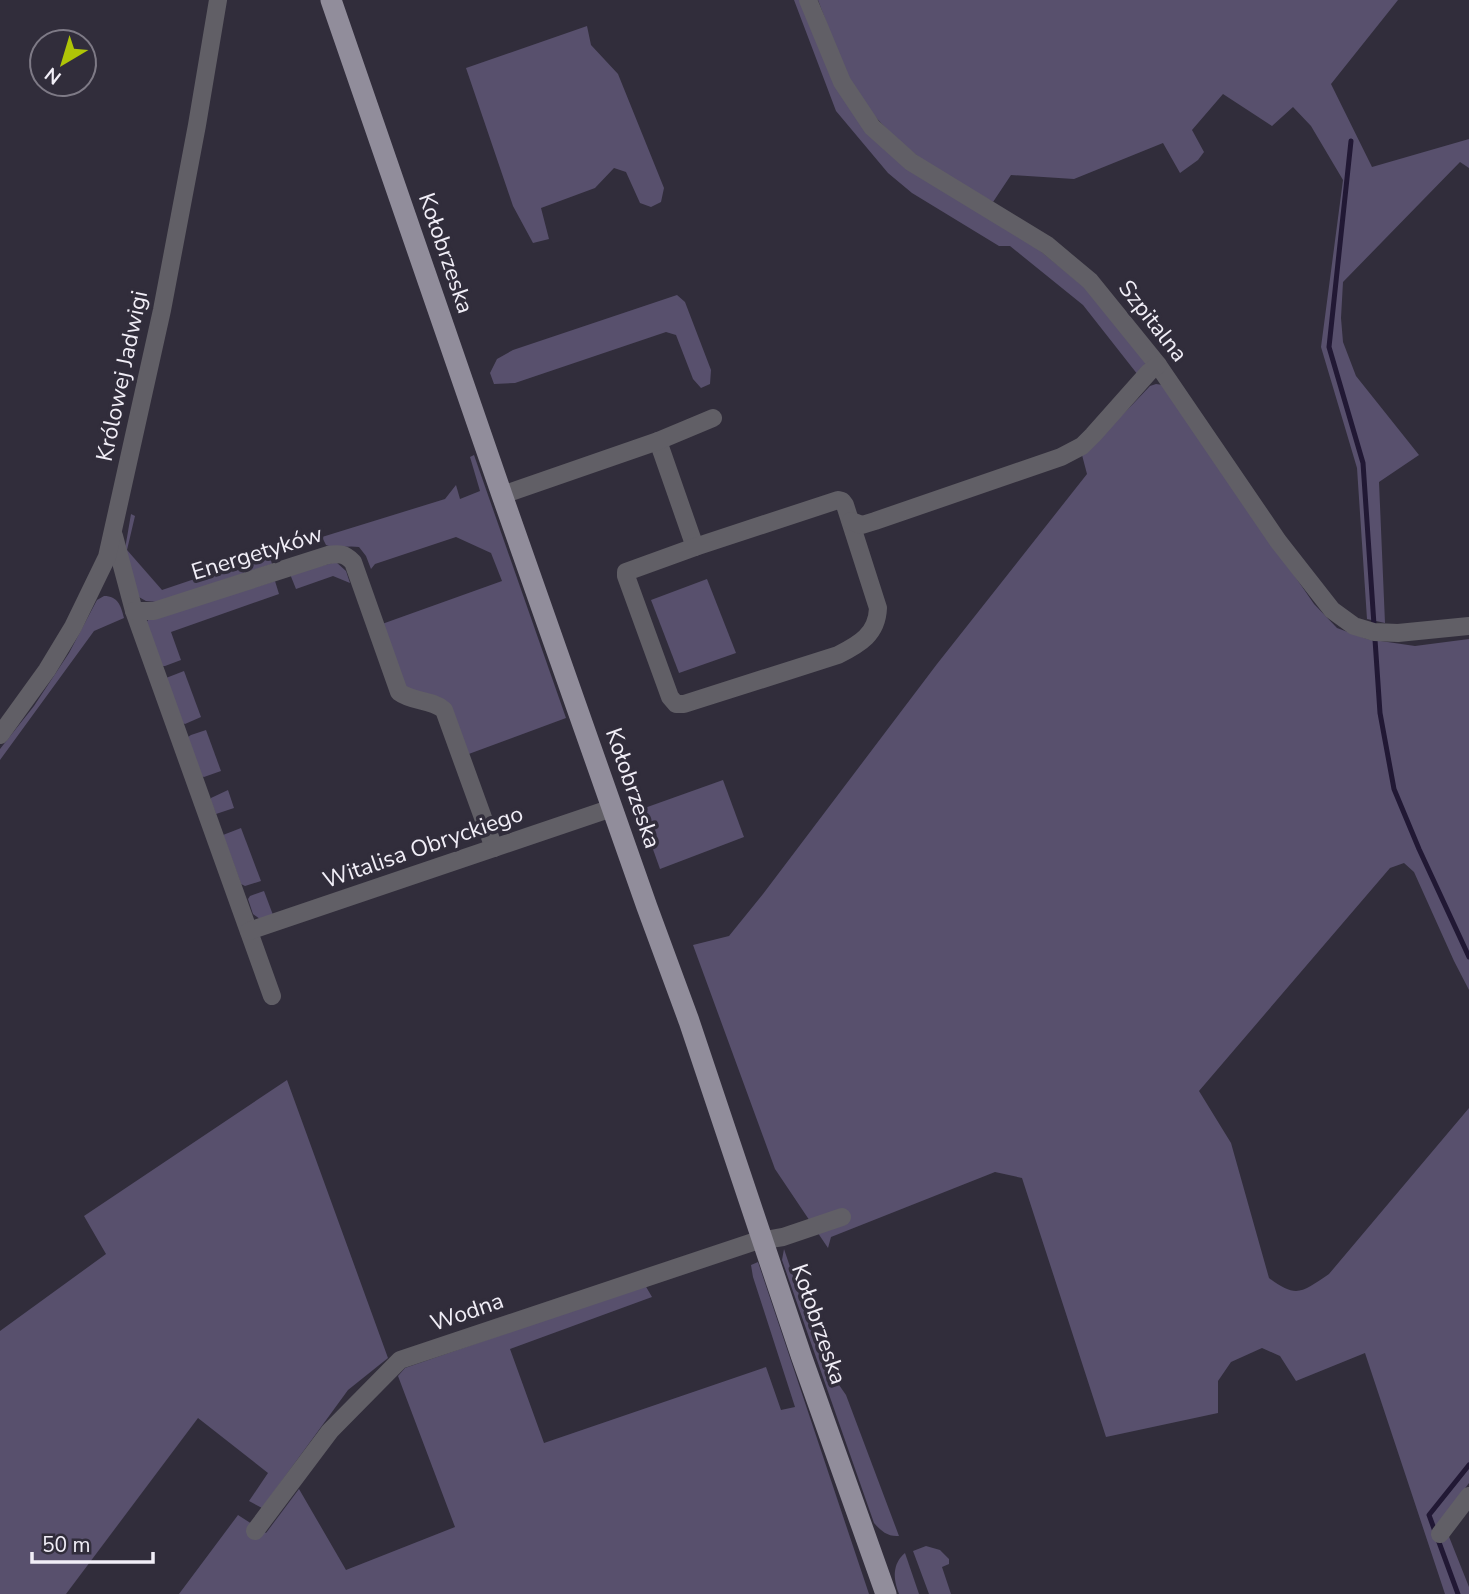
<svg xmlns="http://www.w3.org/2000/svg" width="1469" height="1594" font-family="'Nunito Sans',sans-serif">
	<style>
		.green { fill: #58506d }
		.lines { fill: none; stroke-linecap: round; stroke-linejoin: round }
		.stream { stroke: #211834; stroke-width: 5 }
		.minor { stroke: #615f66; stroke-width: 18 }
		.major { stroke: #918d9b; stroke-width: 21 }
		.labels { text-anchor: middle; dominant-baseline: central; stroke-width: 7; stroke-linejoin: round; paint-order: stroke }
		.street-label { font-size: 23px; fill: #f1eef7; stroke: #312d3b }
	</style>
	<rect width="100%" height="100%" fill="#312d3b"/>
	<g class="green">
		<polygon points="794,0 801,0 865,128 1038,249 1088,290 1146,363 1138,375 1083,305 1010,246 999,246 912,193 888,173 836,111"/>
		<polygon points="818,0 1398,0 1331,84 1372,167 1469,139 1469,168 1460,162 1343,282 1341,318 1343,342 1356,376 1419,455 1379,482 1385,623 1367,619 1357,468 1321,347 1343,180 1311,126 1293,107 1272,126 1223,94 1192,130 1204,152 1198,160 1180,173 1163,143 1074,179 1011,175 993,202 930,166 895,138 868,109 847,78"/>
		<polygon points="587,26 591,45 618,74 664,188 661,202 651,207 640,203 626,172 614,168 595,188 541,208 549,239 533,243 513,206 466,68"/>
		<polygon points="677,295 685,302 711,370 710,384 701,388 693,379 676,335 666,332 515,383 494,384 490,373 497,359 513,350"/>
		<path d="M1156,384L1163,385L1314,604L1337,628L1367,639L1415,646L1469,639V990L1454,961L1414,872L1404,863L1390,868L1199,1091L1231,1143L1269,1278C1297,1299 1302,1292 1329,1274L1469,1108V1483L1442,1519L1469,1587V1594H1445L1365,1353L1296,1381L1280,1356L1262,1348L1231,1362L1218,1381V1413L1106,1437L1022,1178L995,1172L831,1237L828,1248L775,1169L693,945L729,936L763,894L937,664L1087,474L1082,455L1133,404L1150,386Z"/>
		<path d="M474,455L566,718L466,755L450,709L407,690L382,624L502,581L491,553L456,537L375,564L371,569L366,556L359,547C348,545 336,549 326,545L322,537L445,499L456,485L460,499L480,491L470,457Z"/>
		<polygon points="131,514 135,516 127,550 162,590 269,554 272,564 157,602 146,601 137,596 125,549"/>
		<polygon points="336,562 346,571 350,583 333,576 296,589 290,574"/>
		<polygon points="707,579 736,653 679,673 651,600"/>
		<polygon points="275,581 279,594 171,632 181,660 165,666 162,666 146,623 148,620"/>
		<path d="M104,596C118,596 121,606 124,618L94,631L0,760V749L34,706L69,653L97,600Z"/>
		<polygon points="184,671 201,717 185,724 183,723 166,678"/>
		<polygon points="206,730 221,771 204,777 201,776 188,737 191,735"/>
		<polygon points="723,780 744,837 660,869 639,810"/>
		<polygon points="228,790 234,808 216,814 211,801 211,798"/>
		<polygon points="241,828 261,881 245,886 241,884 223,835"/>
		<polygon points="264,891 273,915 260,919 253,914 248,899 250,896"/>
		<polygon points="287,1080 388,1358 348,1390 262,1508 249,1501 268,1473 198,1418 66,1594 0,1594 0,1331 106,1254 84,1216"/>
		<path d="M784,1249L821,1359L846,1395L899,1536C888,1537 881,1531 874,1523L782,1260Z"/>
		<polygon points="758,1262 869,1594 179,1594 238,1515 266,1533 299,1489 346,1570 455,1527 398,1376 405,1368 645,1285 652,1297 510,1349 544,1443 766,1367 781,1410 795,1407 753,1277 751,1265"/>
		<polygon points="926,1546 940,1550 949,1559 949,1564 942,1567 951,1594 929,1594 913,1551"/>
		<path d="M905,1553L919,1594H899C893,1579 892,1564 905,1553Z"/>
	</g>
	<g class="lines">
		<g class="stream">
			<polyline points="1351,141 1329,347 1363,463 1380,713 1394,789 1419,849 1469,957"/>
			<polyline points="1458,1594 1429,1515 1469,1465"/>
		</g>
		<g class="minor">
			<polyline points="808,0 842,82 872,127 911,162 1047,245 1090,281 1158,365 1278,541 1332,610 1354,626 1374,632 1398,633 1469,626"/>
			<polyline points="658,441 695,547"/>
			<polyline points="502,495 658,441 713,418"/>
			<path d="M838,500L842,501L845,505L878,608C877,634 860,644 838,655L684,704H676L670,697L626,576V572L695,547Z"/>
			<polyline points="851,521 862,525 875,521 1061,457 1082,446 1093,435 1149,372 1158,365"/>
			<polyline points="114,536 134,611 272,996"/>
			<path d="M134,611H154L328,555C340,553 345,554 353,562L399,692C412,702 431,699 444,710L494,848"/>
			<polyline points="0,735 47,670 73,627 107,557 162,310 197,125 218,0"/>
			<polyline points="249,931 612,808"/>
			<polyline points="255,1531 330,1431 400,1360 753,1242 783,1237 842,1217"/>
			<polyline points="1440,1534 1469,1496"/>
		</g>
		<polyline class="major" points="331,0 502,495 647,907 689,1021 802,1358 886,1594"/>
	</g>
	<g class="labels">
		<g class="street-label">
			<text transform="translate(446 253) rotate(71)">Kołobrzeska</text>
			<text transform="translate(1153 321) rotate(52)">Szpitalna</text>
			<text transform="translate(122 376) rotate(-78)">Królowej Jadwigi</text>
			<text transform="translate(257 553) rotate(-17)">Energetyków</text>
			<text transform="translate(633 788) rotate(71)">Kołobrzeska</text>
			<text transform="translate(423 847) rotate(-19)">Witalisa Obryckiego</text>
			<text transform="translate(467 1312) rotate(-19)">Wodna</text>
			<text transform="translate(819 1324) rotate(71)">Kołobrzeska</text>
		</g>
	</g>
	<g transform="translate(63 63) rotate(218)"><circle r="33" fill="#312d3b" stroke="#7e7a86" stroke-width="2"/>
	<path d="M0-5L12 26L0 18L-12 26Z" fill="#afc507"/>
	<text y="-10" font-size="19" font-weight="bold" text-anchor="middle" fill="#f1eef7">N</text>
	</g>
	<path d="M32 1552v10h121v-10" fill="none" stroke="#f1eef7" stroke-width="3.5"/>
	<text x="42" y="1552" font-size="21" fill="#f1eef7" stroke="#312d3b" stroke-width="5" paint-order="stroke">50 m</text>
</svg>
